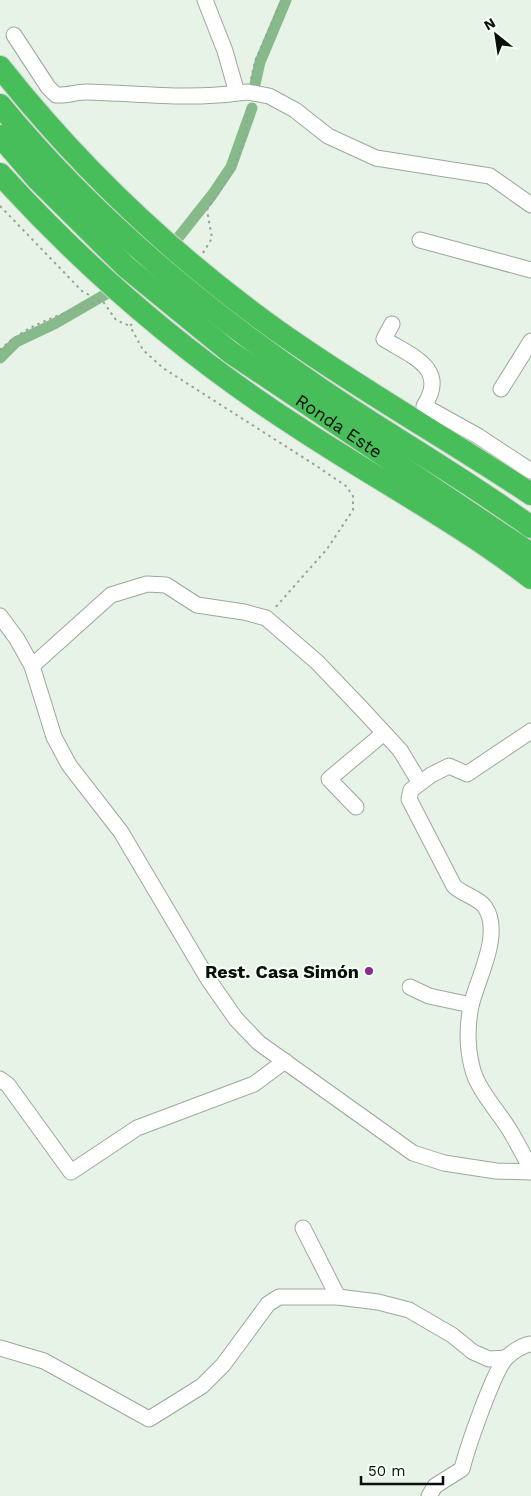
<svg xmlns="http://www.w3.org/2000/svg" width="531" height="1496" font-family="'Work Sans',sans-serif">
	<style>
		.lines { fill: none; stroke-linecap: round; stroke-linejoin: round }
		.canal { stroke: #86ba8a; stroke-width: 11 }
		.minor-casing { stroke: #9ca89c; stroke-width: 17 }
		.highway-casing { stroke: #d3d4d3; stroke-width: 24 }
		.path { stroke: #98a298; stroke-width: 2; stroke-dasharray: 2.5 4; stroke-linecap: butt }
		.minor { stroke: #fff; stroke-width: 15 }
		.highway { stroke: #47be5a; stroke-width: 22 }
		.poi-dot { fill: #8e2a92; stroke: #f5fff5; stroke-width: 2 }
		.labels { text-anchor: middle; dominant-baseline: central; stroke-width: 4; stroke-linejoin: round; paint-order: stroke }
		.street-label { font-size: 18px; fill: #0b0f0b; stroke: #f5fff5 }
		.poi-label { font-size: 18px; font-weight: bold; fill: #0b0f0b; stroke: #f5fff5; text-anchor: end }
	</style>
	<rect width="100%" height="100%" fill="#e6f3e6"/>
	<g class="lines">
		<g class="canal">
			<polyline points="255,84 260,62 286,0"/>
			<polyline points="178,238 212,195 231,167 252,108"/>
			<polyline points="0,358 16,342 56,323 106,294"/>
		</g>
		<defs>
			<g id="minor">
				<polyline points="205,0 225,51 237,93 248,92 269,96 295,110 328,136 376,158 490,176 531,205"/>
				<path d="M14,35L48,87L56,95C66,96 76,92 86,92C137,93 187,100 237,93"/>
				<polyline points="420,240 531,270"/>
				<path d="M392,324L384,339C411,356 449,368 424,406L478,436L531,471"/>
				<polyline points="501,389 531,341"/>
				<polyline points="0,616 17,639 32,666 54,737 69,765 121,832 208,979 236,1019 259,1043 413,1153 444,1163 496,1171 531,1172"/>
				<polyline points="32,666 111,595 147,584 166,585 197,605 244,612 266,618 317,662 361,708 400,750 420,783"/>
				<path d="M531,731L467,774L449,766L431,775L411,790L409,799L454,886C463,895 478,897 485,907C503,934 477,979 471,1006C467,1026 467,1047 472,1067C477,1089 497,1110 509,1129C517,1142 524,1156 531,1169"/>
				<polyline points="356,807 329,779 384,733"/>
				<polyline points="410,987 429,996 471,1005"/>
				<polyline points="0,1079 8,1085 71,1172 137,1128 254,1084 285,1061"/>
				<polyline points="303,1228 338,1297"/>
				<polyline points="0,1348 44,1361 149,1419 202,1386 223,1365 268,1304 279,1297 338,1297 378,1302 409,1310 452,1335 473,1352 489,1359 506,1358"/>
				<path d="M429,1496L435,1486L462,1469C467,1449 494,1369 507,1357C514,1351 523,1345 531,1344"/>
			</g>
			<g id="highway">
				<path d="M0,67C80,168 174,257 279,332C361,390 448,439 531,494"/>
				<path d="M0,105C92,217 203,309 322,390C391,437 464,478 531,527"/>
				<path id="s1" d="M0,136L38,180L126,267L230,352L531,554"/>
				<path d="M0,174C90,273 187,356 299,428C376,479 458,522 531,578"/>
			</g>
		</defs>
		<use href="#minor" class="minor-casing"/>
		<use href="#highway" class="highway-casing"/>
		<g class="path">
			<polyline points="251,79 255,61 282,0"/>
			<polyline points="0,206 82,291 103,303"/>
			<polyline points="203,253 212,238 207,210 233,170 246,137 248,106"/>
			<polyline points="132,324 130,326 143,350 163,368 315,465 346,486 353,496 353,510 327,549 274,609"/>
			<path d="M0,350C27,323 66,313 102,300L116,320L130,326"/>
		</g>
		<use href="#minor" class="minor"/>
		<use href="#highway" class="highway"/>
	</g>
	<circle class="poi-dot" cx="369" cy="971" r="5"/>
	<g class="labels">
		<g class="street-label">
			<text stroke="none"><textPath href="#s1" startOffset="448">Ronda Este</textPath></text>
		</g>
		<g class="poi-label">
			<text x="359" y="971">Rest. Casa Simón</text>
		</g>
	</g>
	<g transform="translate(496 35) rotate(330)" stroke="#f5fff5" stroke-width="4" paint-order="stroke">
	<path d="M0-4L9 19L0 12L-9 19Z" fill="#0b0f0b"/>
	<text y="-8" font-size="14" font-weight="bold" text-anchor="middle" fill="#0b0f0b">N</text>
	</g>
	<path d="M361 1476v8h82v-8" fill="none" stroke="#0b0f0b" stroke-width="2.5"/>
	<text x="368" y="1476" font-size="15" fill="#0b0f0b" stroke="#f5fff5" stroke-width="4" paint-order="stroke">50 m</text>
</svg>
